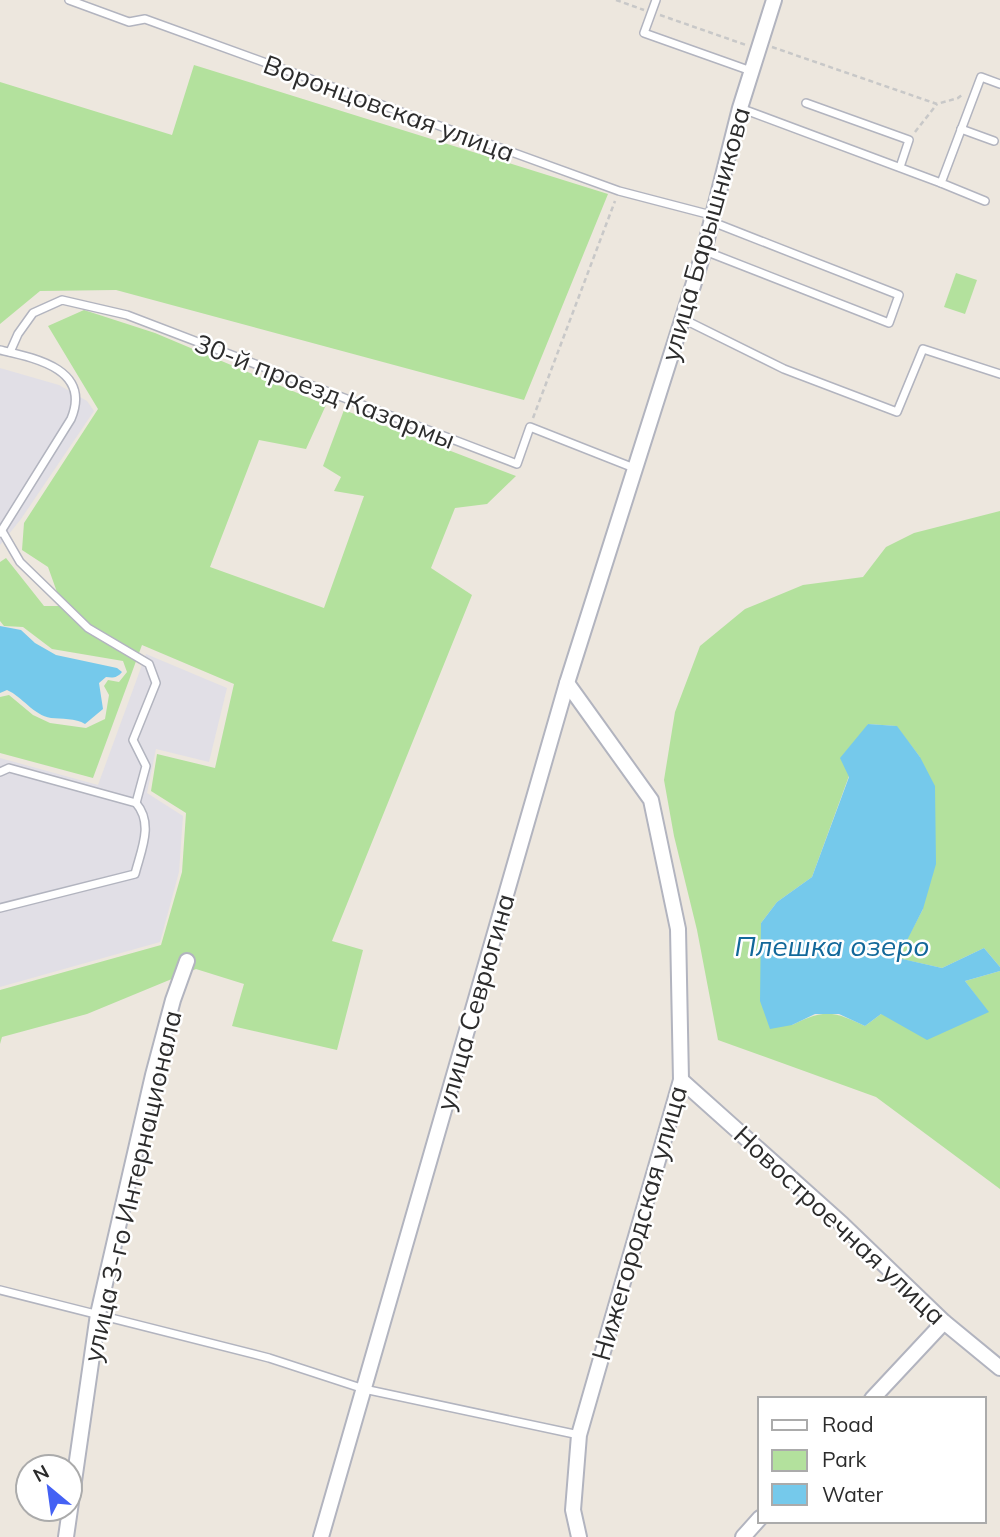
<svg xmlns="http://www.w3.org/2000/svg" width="1000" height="1537" font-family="Mulish,sans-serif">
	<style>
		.industrial { fill: #e1dfe6 }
		.green { fill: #b3e19d }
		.water { fill: #75c9eb }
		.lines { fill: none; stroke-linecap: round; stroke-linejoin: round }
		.service-casing { stroke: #b2b4bf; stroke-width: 10 }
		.minor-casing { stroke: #b2b4bf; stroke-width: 18 }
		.path { stroke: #c8c8c8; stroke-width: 2.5; stroke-dasharray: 5 3.5; stroke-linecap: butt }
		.service { stroke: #fff; stroke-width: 7 }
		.minor { stroke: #fff; stroke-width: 14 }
		.labels { text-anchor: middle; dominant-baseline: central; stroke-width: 5; stroke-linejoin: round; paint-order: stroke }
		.street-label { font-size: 26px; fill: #2c2c2c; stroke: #fff }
		.water-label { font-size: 28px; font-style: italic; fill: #12689a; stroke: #fff }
	</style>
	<rect width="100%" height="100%" fill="#ede7de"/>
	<g class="industrial">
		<polygon points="0,368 59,385 87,401 94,411 21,519 0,545"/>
		<polygon points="146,654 227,688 209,762 156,749 147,793 183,816 179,872 160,942 0,987 0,758 98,785"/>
	</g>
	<g class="green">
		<polygon points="194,65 608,194 524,400 116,290 40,291 0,324 0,82 172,135"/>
		<polygon points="956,273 977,280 965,314 944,307"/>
		<polygon points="84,310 155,333 326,405 306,449 259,440 210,567 324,608 364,496 334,491 341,477 323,466 344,410 516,476 487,504 455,508 431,568 472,595 332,941 363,950 337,1050 232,1026 244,984 196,969 87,1014 2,1037 0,1044 0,990 161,945 182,872 186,813 151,791 157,754 215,768 234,684 142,645 93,778 0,753 0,697 9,695 33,715 50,723 86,728 105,719 109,695 104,686 108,680 119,682 127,672 123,661 52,649 23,627 4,626 0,621 0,562 6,558 44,606 62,606 48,567 22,550 24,523 98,409 48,326"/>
		<path d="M1000,511V967L984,948L942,968L897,958L923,909L920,757L896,726L868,724L812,877L777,902L761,923V973L792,1025C825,1009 833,1011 865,1026L881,1014L988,1012L965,981L1000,971V1189L876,1097L718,1040L697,930L674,836L664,780L675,712L700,646L745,609L803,585L863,577L886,547L914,533Z"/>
	</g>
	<g class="water">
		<path d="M0,626L21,630L35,643L56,655L117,668L122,672C117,678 113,678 106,677L99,683L103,709L85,724C76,718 61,719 51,718C33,715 23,697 7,690L0,693Z"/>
		<polygon points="868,724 897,726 920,757 935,786 936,864 923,909 898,958 942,968 984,948 1000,967 1000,971 965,981 989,1012 927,1040 881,1014 865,1026 839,1014 815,1014 792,1025 770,1029 760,1001 761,923 777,902 812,877 849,777 840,758"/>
	</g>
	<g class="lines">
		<defs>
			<g id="service">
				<polyline points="69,0 129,22 145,19 619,191 711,215"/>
				<polyline points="656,0 644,33 751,71"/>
				<polyline points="806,103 909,140 900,167"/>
				<polyline points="740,108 941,183"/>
				<polyline points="961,129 994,141"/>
				<polyline points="985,201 941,183 981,77 1000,84"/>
				<polyline points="705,251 889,323 899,295 710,221"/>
				<polyline points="683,319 784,369 897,412 923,349 1000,374"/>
				<path d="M0,350C35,358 92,369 71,419L0,533"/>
				<polyline points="10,352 18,334 33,313 62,300 127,315 517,464 530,427 634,468"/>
				<polyline points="2,531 20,562 88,628 149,664 156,683 133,740 146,766 136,803"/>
				<path d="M0,772L9,768L136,803C154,824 141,850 135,874L0,908"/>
				<polyline points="0,1290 269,1358 364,1389 579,1435"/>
			</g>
			<g id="minor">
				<polyline points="567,683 651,800 678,929 681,1080 579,1435 573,1510 579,1537"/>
				<polyline points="681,1080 842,1224 944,1322 1000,1368"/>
				<polyline points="872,1399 944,1322"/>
				<polyline points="66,1537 98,1314 153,1075 173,1000 187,961"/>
				<polyline points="321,1537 567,683 704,251 740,108 774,0"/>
				<polyline points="743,1537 760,1518"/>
			</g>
		</defs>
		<use href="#service" class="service-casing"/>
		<use href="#minor" class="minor-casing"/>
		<g class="path">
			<polyline points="616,0 644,10"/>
			<polyline points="660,15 746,45"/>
			<polyline points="772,47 937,104 958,98 963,94"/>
			<polyline points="915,132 937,104"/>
			<polyline points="533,418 615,201"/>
		</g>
		<use href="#service" class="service"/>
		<use href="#minor" class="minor"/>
	</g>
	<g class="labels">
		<g class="street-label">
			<text transform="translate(389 108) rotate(20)">Воронцовская улица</text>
			<text transform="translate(705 234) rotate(-74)">улица Барышникова</text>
			<text transform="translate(325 391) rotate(21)">30-й проезд Казармы</text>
			<text transform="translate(475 1002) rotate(-74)">улица Севрюгина</text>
			<text transform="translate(132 1186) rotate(-77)">улица 3-го Интернационала</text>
			<text transform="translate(639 1223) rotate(-74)">Нижегородская улица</text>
			<text transform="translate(840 1225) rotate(43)">Новостроечная улица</text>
		</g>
		<g class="water-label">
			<text x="832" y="945">Плешка озеро</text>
		</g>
	</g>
	<rect x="758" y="1397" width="228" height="126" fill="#ffffff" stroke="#ababab" stroke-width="2"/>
	<rect x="772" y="1420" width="35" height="10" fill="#ffffff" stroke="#ababab" stroke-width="2"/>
	<text x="822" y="1432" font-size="21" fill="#2c2c2c">Road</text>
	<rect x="772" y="1450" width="35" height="21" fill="#b3e19d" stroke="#ababab" stroke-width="2"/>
	<text x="822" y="1467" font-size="21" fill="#2c2c2c">Park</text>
	<rect x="772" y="1484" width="35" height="21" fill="#75c9eb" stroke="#ababab" stroke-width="2"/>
	<text x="822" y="1502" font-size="21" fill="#2c2c2c">Water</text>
	<g transform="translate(49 1488) rotate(331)"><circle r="33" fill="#ffffff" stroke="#ababab" stroke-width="2"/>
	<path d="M0-5L12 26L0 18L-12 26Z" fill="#4461f4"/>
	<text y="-10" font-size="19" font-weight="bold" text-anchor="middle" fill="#2c2c2c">N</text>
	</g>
</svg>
